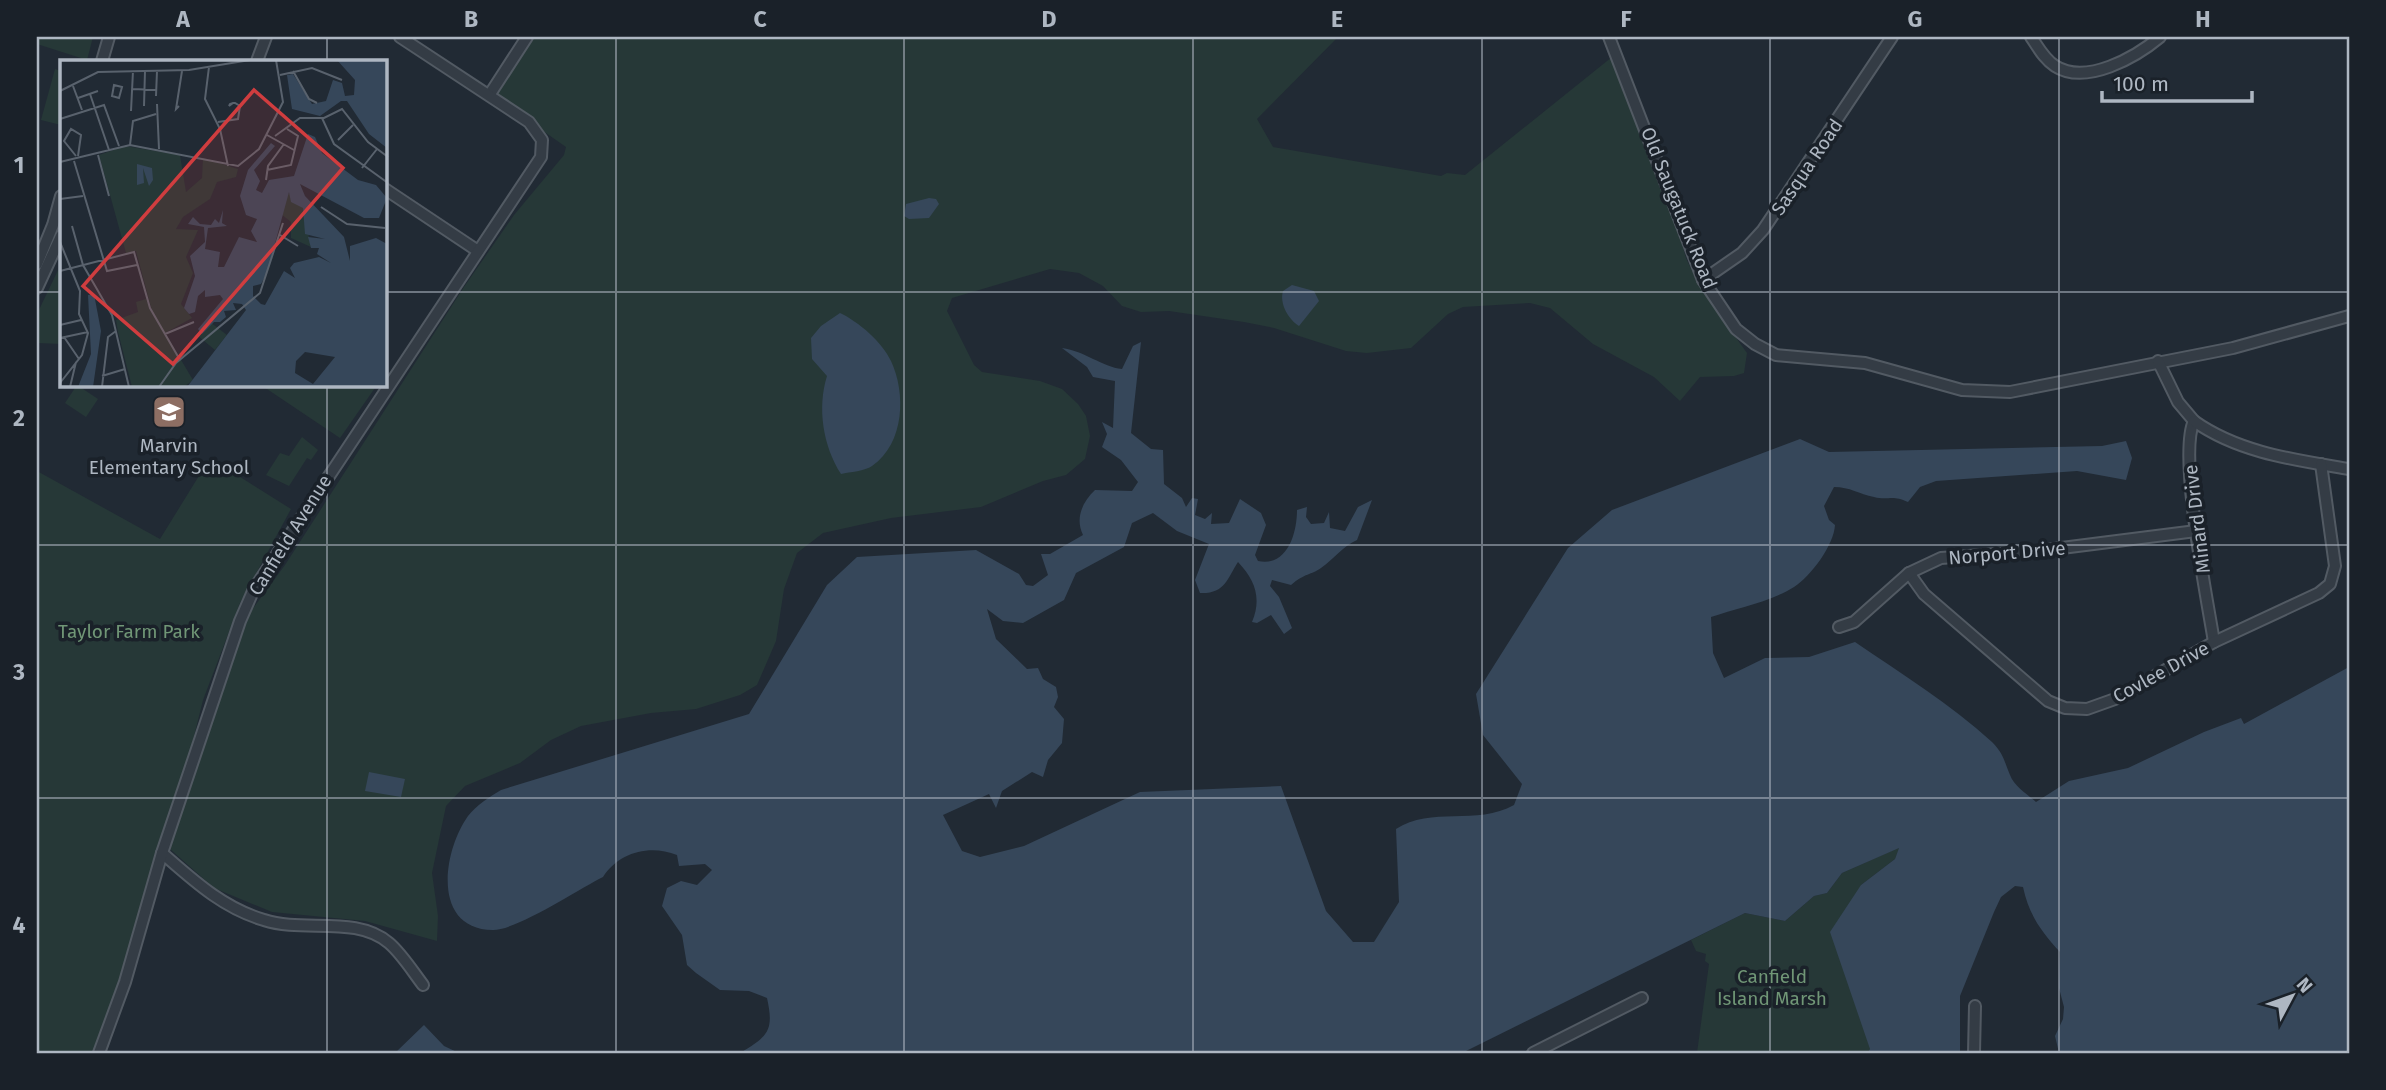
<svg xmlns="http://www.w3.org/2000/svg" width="2386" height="1090" font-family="'Fira Sans',sans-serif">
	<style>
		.green { fill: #263837 }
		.water { fill: #36475a }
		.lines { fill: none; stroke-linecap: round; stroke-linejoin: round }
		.minor-casing { stroke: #525a63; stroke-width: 14 }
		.minor { stroke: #343c45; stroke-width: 10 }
		.grid { fill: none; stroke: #aeb7c2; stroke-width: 2; stroke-opacity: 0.55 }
		.labels { text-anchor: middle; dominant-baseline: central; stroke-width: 7; stroke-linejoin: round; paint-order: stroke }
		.street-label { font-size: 19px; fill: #aeb7c2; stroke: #1a2129 }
		.poi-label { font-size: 19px; fill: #aeb7c2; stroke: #1a2129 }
		.park-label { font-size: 19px; fill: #709676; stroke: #1a2129 }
		.inset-road { fill: none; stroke: #59626d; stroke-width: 2 }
		.view { fill: #d03d3f; fill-opacity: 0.15; stroke: #d03d3f; stroke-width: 3.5 }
		.inset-edge { fill: none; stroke: #aeb7c2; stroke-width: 3.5 }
		.neatline { fill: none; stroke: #aeb7c2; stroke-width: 2.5 }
		.grid-label { font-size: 23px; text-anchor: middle; font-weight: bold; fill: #aeb7c2 }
	</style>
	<rect width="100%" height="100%" fill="#212a34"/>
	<g class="green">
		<polygon points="37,37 93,37 87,60 37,44"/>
		<polygon points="531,37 1338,37 1257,119 1273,147 1441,176 1447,173 1465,175 1612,57 1672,209 1686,258 1699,286 1747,353 1744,373 1734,376 1700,377 1680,401 1654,377 1593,344 1550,308 1530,303 1463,307 1448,314 1411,348 1367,353 1346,351 1274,328 1244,322 1169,311 1141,312 1122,306 1103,286 1079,273 1050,269 952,298 947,311 974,365 982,372 1040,381 1062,389 1078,404 1086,416 1090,436 1085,459 1066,475 1043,481 981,507 891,518 823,533 797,553 784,589 776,641 757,685 740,695 696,709 651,713 581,726 551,740 520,763 465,786 446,806 432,873 438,916 437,941 365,921 272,912 214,888 170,849 216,697 243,622 285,565 464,287 514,215 564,155 566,147 493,96"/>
		<polygon points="55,69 61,71 61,125 41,120"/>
		<polygon points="61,264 61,344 37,343 37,314"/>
		<polygon points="77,385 98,399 86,417 65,403"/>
		<polygon points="261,385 377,385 340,438"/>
		<polygon points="302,437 318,450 311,460 307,458 289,486 266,475 280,453 289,456"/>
		<polygon points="210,458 291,509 240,603 203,700 163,860 94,1053 37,1053 37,471 160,539"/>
		<polygon points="1900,847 1895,859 1861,885 1870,1049 1867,1053 1697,1053 1709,964 1705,961 1706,954 1696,951 1691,940 1745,913 1785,921 1814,896 1827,893 1842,873"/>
	</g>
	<g class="water">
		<polygon points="929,198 936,199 939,204 929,218 909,219 904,216 906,204"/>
		<path d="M1292,285L1314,291L1319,301L1299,326C1289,320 1279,304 1283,291Z"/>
		<path d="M840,313C859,322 882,342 891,361C906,393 905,443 872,466C865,471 850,472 841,474C823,446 817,408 827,376L812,359L811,338L821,326Z"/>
		<path d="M1141,342L1131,433L1151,449L1163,450L1164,484L1182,498L1186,507L1192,498L1198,499L1195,515L1205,519L1212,513L1211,524L1229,523L1240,499L1261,513L1266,525L1255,555L1258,561C1287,567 1297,534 1297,510L1307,507L1306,517L1311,524L1324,523L1329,512L1330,528L1345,531L1358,507L1372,500L1357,540C1342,547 1334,559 1321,568C1311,575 1305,573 1291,585L1272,580L1270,586L1279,597L1292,628L1284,634L1271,615L1257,623L1252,622C1262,598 1255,580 1238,562C1227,579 1225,594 1200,593L1195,580L1209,544L1177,531L1153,513L1132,523L1124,547L1076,573L1064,600L1023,623L1003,621L987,609L996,639L1027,669L1038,668L1043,679L1056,687L1058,697L1054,707L1064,719L1062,743L1048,760L1043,777L1032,772L1002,791L996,808L989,794L943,815L962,851L980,857L1024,846L1140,792L1281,786L1326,911L1353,942H1374L1399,902L1396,829C1431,806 1477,826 1514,805L1522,784L1483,735L1476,694L1568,548L1612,510L1800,439L1829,452L2102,446L2126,441L2132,458L2126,480L2077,471L1936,481L1920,487L1908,502C1891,494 1889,501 1874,497C1859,494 1850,487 1834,487L1824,506L1829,520L1835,525C1834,545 1811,576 1794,587C1770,602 1737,608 1711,617L1713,653L1724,678L1765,658L1809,657L1855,642C1902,674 1950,704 1992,742C2004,754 2004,761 2010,775C2014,786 2027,794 2036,802L2069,781L2128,768L2204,732L2241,718L2244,724L2349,667V1053H2059L2055,1036L2063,1019L2064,1007L2059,988L2060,952C2041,931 2029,915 2023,887L2015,886L2001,897L1994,912L1960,996V1053H1867L1870,1049L1830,932L1861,885L1895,859L1899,848L1842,873L1827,893L1814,896L1785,921L1745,913L1462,1053H740C769,1036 774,1030 767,998L749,991L720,990L696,973L687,965L682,935L662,906L667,888L681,881L697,885L712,870L705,864L679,866L677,855C650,844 619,852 603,877C579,889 517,930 493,930C431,929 443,851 468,816C477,805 489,797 501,790L749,714L827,585L857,557L976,550L1019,574L1026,585L1033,586L1048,575L1041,554H1050L1083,535C1075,519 1082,502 1095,490L1132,491L1138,482L1121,460L1102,447L1107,434L1102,422L1113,428L1115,381L1093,377L1087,367L1062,348C1085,351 1102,367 1122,369L1133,346Z"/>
		<polygon points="369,772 405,779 401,797 365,791"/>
		<polygon points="424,1025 444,1046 459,1053 395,1053"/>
	</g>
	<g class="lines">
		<defs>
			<g id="minor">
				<polyline points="1609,37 1703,280 1736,329 1755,344 1776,355 1865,363 1962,390 2010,392 2233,348 2349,316"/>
				<path d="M2031,37C2038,47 2044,59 2055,66C2086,86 2136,57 2160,37"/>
				<polyline points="102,61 109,37"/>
				<polyline points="257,61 266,37"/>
				<polyline points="490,94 527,37"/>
				<polyline points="385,189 478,251"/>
				<polyline points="37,264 53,225 61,196"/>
				<polyline points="1703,280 1742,253 1763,230 1892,37"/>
				<polyline points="37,288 61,236"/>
				<path d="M2158,361L2178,402L2194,421C2178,455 2207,598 2214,642"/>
				<path d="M2194,421C2239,453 2296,460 2349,469"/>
				<polyline points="1909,573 1924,594 2048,701 2065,708 2087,709 2115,699 2214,642 2319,593 2330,584 2335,566 2321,464"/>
				<polyline points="1839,627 1854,622 1909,573 1941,558 2038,551 2196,531"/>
				<path d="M162,853C194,881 223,908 264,920C304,933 356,915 389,943C402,954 413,972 423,985"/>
				<polyline points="99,1053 125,982 162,853 240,621 254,589 541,157 542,140 529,122 400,37"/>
				<polyline points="1533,1053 1642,998"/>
				<polyline points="1974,1053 1975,1006"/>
			</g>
		</defs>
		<use href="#minor" class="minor-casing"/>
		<use href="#minor" class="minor"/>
	</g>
	<path class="grid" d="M327,37V61M616,37V1053M904,37V1053M1193,37V1053M1482,37V1053M1770,37V1053M2059,37V1053M37,292H61M385,292H2349M327,385V1053M37,545H2349M37,798H2349"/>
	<defs>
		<symbol id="school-square" viewBox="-11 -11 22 22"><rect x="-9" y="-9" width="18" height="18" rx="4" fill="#8d6e63" stroke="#1a2129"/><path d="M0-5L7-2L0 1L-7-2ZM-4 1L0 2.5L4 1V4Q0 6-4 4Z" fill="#fff"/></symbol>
	</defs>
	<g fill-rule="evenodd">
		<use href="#school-square" x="150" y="393" width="38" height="38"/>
	</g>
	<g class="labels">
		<g class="street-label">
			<text transform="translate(1807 167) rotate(-56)">Sasqua Road</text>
			<text transform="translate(1679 208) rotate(68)">Old Saugatuck Road</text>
			<text transform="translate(2197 519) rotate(-97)">Minard Drive</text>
			<text transform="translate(290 535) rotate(-58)">Canfield Avenue</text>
			<text transform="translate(2007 553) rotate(-5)">Norport Drive</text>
			<text transform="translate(2161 672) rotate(-29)">Covlee Drive</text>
		</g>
		<g class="poi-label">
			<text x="169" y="445">Marvin<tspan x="169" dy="22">Elementary School</tspan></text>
		</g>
		<g class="park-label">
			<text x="129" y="631">Taylor Farm Park</text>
			<text x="1772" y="976">Canfield<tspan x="1772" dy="22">Island Marsh</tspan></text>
		</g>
	</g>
	<g transform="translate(60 60)">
		<rect width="327" height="327" fill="#212a34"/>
		<path d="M65,86L120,95L126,132L142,118L143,98L178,109L176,117L157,122L150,139L123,157L116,169L138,170L126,197L133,213L121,244L132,258L105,273L133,320L124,327H72L58,272L56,260L78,252L76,242L86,239L92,251L76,191L66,193L39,95ZM229,131L243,147L251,187L231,178V162L221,154ZM150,262L167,275L155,290L138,276Z" fill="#263837"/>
		<path d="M277,0H327V88L309,74L287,41H281L260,56L232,49L227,15L233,14L252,44L266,41L273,20L282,23L285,36L294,35L295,20ZM248,74L255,77L262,93L298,120L316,125L327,138L319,158H304L240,124L245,136L284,177L290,201V186L316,178L327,184V327H127L186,250L182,244L173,243L176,250L164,251L166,257L160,262H154L142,274L138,269L163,239L160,235L145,237V230L138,236L135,252L129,254L124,248L135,216L130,196L145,182L144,167L128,164L133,157L140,164L151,165L155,159L159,163L163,150L162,163L167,166L148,168L145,189L160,192L158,207H164L179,177L197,182L191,171L197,159L186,155L180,136L188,110L211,83L215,86L194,110L200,121L196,130L202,133L209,120L234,116ZM229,132L231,142L243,148L245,174L265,179L248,177L251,188H259L257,194L271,203L259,197L234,203L230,208L235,218L224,211L205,245L201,244L193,236V226L201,224L207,213ZM245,292L275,297L253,324L235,313L236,301ZM77,104L92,108L93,120L89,126L83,108L84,123L77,125ZM34,234L41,271L33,327H18L31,294L28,235Z" fill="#36475a" fill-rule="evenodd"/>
		<path class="inset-road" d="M149,7L145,39L160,69L168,106M233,11L249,39L257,43M220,15L252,8L282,20M54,25L62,27L59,38L52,36ZM13,26L22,50M73,29L96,30M0,31L38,12L129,10L190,0M30,34L49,90M96,36L97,11M18,38L38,31M97,44L99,89M84,46L85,11M119,46L116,49L122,11M71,51L73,11M262,58L274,84L328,123M0,59L44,45L59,86M158,62L178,59L180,46L175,43H173L170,44L169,46L173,43M207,75L234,90M215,76L240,58H264L282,49L308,82L328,97M278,80L293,65M70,85L73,61L96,54M38,95L49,136M16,96L4,81L11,69L21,75L18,96M14,101L47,211L77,205M0,102L70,85L178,106L199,89L223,42L216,0M302,108L317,89M207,110L231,105L238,76L227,69M206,120L208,106L224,84M0,139L23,136M261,147L287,164L325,168M12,166L23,205L52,255L69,327M220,175L238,186M0,182L20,231L19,254L28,273L22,295L0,323M0,211L74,192L90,248L120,300M0,265L21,260M105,274L134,262M4,277L19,299M0,278L28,272M42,316L65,309M10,327L16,302M42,327L48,277L56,271M99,327L116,303L200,233L223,163"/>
		<path class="view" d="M194,30L283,108L113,304L23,226Z"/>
		<rect width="327" height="327" class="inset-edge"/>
	</g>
	<rect width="2386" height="1090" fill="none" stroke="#1a2129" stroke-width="77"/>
	<g transform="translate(2292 996) rotate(49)" stroke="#1a2129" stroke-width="5" paint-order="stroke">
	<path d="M0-5L12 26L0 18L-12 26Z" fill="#aeb7c2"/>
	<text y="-10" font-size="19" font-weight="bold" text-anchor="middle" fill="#aeb7c2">N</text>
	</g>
	<path d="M2102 91v10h150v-10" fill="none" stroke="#aeb7c2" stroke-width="3.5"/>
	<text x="2113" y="91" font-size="21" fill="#aeb7c2" stroke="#1a2129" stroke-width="5" paint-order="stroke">100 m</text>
	<rect x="38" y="38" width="2310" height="1014" class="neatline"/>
	<g class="grid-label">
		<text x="183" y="27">A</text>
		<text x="471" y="27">B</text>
		<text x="760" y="27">C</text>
		<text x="1049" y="27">D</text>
		<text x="1337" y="27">E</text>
		<text x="1626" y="27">F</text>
		<text x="1915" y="27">G</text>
		<text x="2203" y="27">H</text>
		<text x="19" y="173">1</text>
		<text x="19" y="426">2</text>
		<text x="19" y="680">3</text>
		<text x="19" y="933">4</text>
	</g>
</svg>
